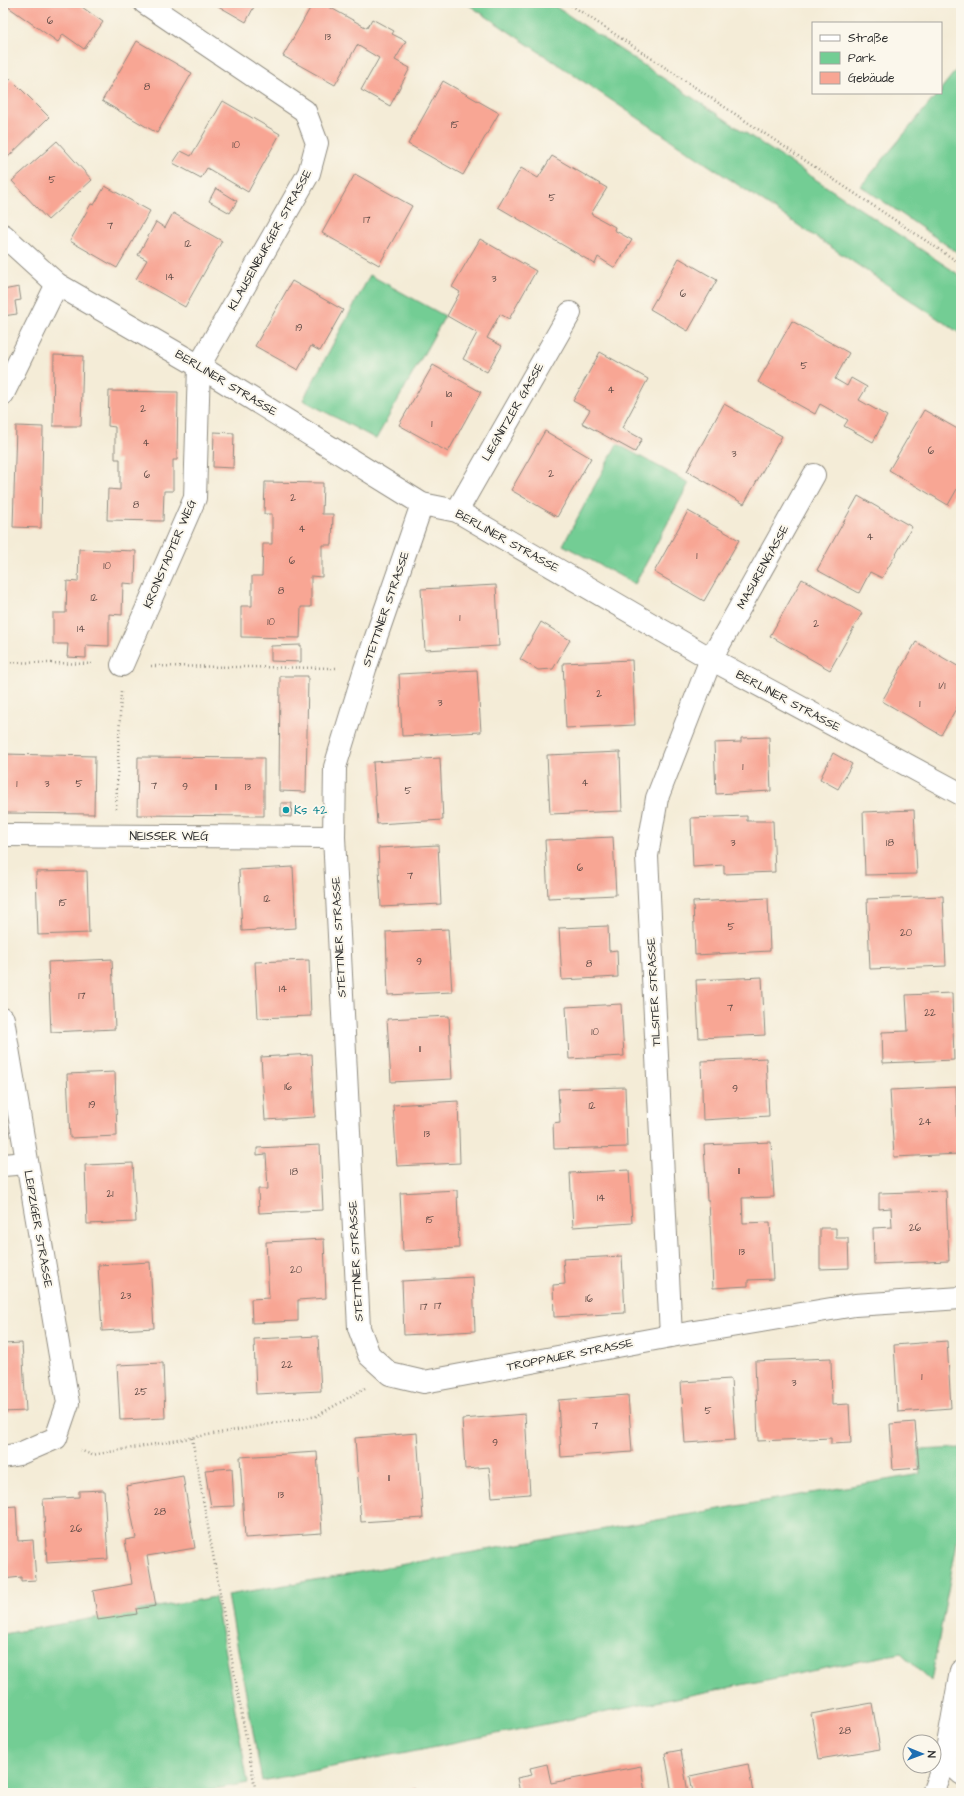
<svg xmlns="http://www.w3.org/2000/svg" width="964" height="1796" font-family="'Architects Daughter',sans-serif">
	<style>
		.green { fill: #73cd94; stroke: #4f7c60 }
		.building { fill: #f8a694 }
		.lines { fill: none; stroke-linecap: round; stroke-linejoin: round }
		.service-casing { stroke: #908c81; stroke-width: 21 }
		.minor-casing { stroke: #908c81; stroke-width: 24 }
		.path { stroke: #908c81; stroke-width: 2.5; stroke-dasharray: 1 3; stroke-linecap: butt }
		.service { stroke: #fff; stroke-width: 19 }
		.minor { stroke: #fff; stroke-width: 22 }
		.culture-dot { fill: #0f9aa8; stroke: #fbf7ec; stroke-width: 1.5 }
		.labels { text-anchor: middle; dominant-baseline: central; stroke-width: 4; stroke-linejoin: round; paint-order: stroke }
		.number-label { font-size: 10px; fill: #5e4a45 }
		.street-label { font-size: 12px; fill: #2b2b2b; stroke: #fbf7ec }
		.culture-label { font-size: 12px; fill: #0d838f; stroke: #fbf7ec; text-anchor: start }
	</style>
	<rect width="100%" height="100%" fill="#fbf7ec"/>
	<filter id="ink" filterUnits="userSpaceOnUse"><feTurbulence type="fractalNoise" baseFrequency=".025" numOctaves="2"/><feDisplacementMap in="SourceGraphic" scale="8" xChannelSelector="R" yChannelSelector="G"/><feConvolveMatrix kernelMatrix="1 2 1 2 8 2 1 2 1" color-interpolation-filters="sRGB"/></filter>
	<filter id="wash" filterUnits="userSpaceOnUse"><feTurbulence type="fractalNoise" baseFrequency=".012" numOctaves="4" result="noise"/><feDisplacementMap in="SourceGraphic" scale="16" xChannelSelector="R" yChannelSelector="G"/><feGaussianBlur stdDeviation="0.9" result="paint"/><feColorMatrix in="noise" values="0 0 0 0 0 0 0 0 0 0 0 0 0 0 0 0 0 1.4 0 .05"/><feComposite in="paint" operator="in"/></filter>
	<g filter="url(#wash)">
		<rect width="100%" height="100%" fill="#f4ecd7"/>
		<g class="green">
			<polygon points="466,3 550,3 961,276 961,334"/>
			<polygon points="961,64 961,255 861,186 938,93 941,93 941,89"/>
			<polygon points="370,275 445,316 376,439 303,400"/>
			<polygon points="617,444 689,483 635,584 563,545"/>
			<polygon points="961,1448 961,1521 931,1681 901,1653 262,1781 228,1595 920,1474 919,1450"/>
			<polygon points="215,1597 248,1783 192,1793 3,1793 3,1634"/>
		</g>
		<g id="blocks">
			<g class="building">
				<polygon points="5,3 85,3 82,7 103,22 84,49 63,34 58,42 4,4"/>
				<polygon points="213,3 256,3 246,22"/>
				<polygon points="313,3 322,3 367,28 372,19 394,31 392,34 406,41 395,60 410,68 390,106 361,90 379,58 357,45 335,85 283,56"/>
				<polygon points="137,41 192,73 157,133 102,101"/>
				<polygon points="11,79 49,117 3,162 3,87"/>
				<polygon points="443,81 499,113 463,175 408,144"/>
				<polygon points="223,101 280,134 248,192 207,168 201,178 173,163 181,151 191,156"/>
				<polygon points="57,141 92,180 48,220 12,181"/>
				<polygon points="552,156 607,188 591,214 615,227 614,230 632,240 615,268 598,257 595,264 498,207 521,168 538,178"/>
				<polygon points="355,174 412,206 379,265 322,233"/>
				<polygon points="105,186 150,211 117,268 70,241 91,204 94,205"/>
				<polygon points="216,188 237,201 230,213 209,201"/>
				<polygon points="173,213 222,241 185,307 136,279 147,260 138,255 156,222 165,228"/>
				<polygon points="480,239 536,271 509,319 500,314 487,338 502,346 487,372 463,359 477,333 447,316 460,292 452,287"/>
				<polygon points="679,258 717,280 688,331 650,309"/>
				<polygon points="292,281 343,310 320,351 311,346 298,370 255,346"/>
				<polygon points="19,287 21,300 15,301 17,314 3,316 3,290"/>
				<polygon points="792,321 849,353 835,379 847,386 851,378 867,387 859,400 887,416 873,442 844,426 848,420 820,404 815,414 758,382"/>
				<polygon points="600,352 648,379 622,428 642,439 635,452 582,423 590,410 573,401"/>
				<polygon points="54,355 83,356 81,426 53,426"/>
				<polygon points="433,365 481,392 448,452 399,425"/>
				<polygon points="109,391 178,392 177,460 173,460 173,491 164,491 163,521 107,520 108,489 120,490 120,459 115,459 115,427 108,426"/>
				<polygon points="724,404 782,436 744,504 687,471"/>
				<polygon points="924,410 961,431 961,482 948,505 889,470"/>
				<polygon points="16,426 43,427 41,528 13,527"/>
				<polygon points="545,431 591,458 557,517 511,490"/>
				<polygon points="214,432 234,433 233,468 213,467"/>
				<polygon points="265,482 323,483 322,514 333,514 332,545 322,545 322,577 311,576 311,607 301,607 300,638 241,637 241,606 252,606 252,576 262,576 263,544 272,544 272,514 264,514"/>
				<polygon points="858,496 912,527 882,578 870,572 859,593 817,570"/>
				<polygon points="688,511 739,540 704,601 654,572"/>
				<polygon points="79,549 136,551 135,584 123,583 122,615 109,614 109,646 86,645 86,658 67,657 68,644 53,644 53,613 66,613 67,581 78,582"/>
				<polygon points="802,579 862,613 830,670 770,636"/>
				<polygon points="496,585 499,646 425,650 421,589"/>
				<polygon points="541,622 570,640 553,669 538,670 520,659"/>
				<polygon points="916,642 961,668 961,700 941,735 882,701"/>
				<polygon points="301,645 301,662 271,661 271,646"/>
				<polygon points="632,660 635,725 566,728 563,663"/>
				<polygon points="477,670 481,732 402,736 399,674"/>
				<polygon points="280,676 308,676 306,792 279,791"/>
				<polygon points="769,737 771,791 716,794 714,743 741,742 741,738"/>
				<polygon points="620,752 622,811 550,814 547,755"/>
				<polygon points="833,753 852,764 838,789 820,779"/>
				<polygon points="3,754 95,756 94,814 3,813"/>
				<polygon points="138,757 264,758 264,816 137,815"/>
				<polygon points="440,758 443,820 377,824 373,762"/>
				<polygon points="281,803 292,803 291,817 281,816"/>
				<polygon points="914,810 917,874 865,875 863,812"/>
				<polygon points="747,816 747,821 773,821 775,872 724,874 724,865 693,867 691,818"/>
				<polygon points="613,837 616,895 548,898 545,840"/>
				<polygon points="438,845 441,904 381,907 378,848"/>
				<polygon points="293,867 296,928 242,931 239,870"/>
				<polygon points="87,871 89,933 38,935 36,872"/>
				<polygon points="943,896 946,966 870,969 867,899"/>
				<polygon points="768,898 770,951 695,955 693,902"/>
				<polygon points="608,926 609,951 617,950 618,977 562,980 559,928"/>
				<polygon points="448,929 452,992 388,995 386,932"/>
				<polygon points="112,959 115,1029 51,1032 48,962"/>
				<polygon points="309,960 311,1016 258,1018 255,962"/>
				<polygon points="762,977 765,1035 699,1038 696,980"/>
				<polygon points="952,993 954,1060 883,1063 882,1032 908,1031 906,995"/>
				<polygon points="621,1004 624,1056 569,1059 566,1007"/>
				<polygon points="449,1016 452,1079 391,1082 387,1019"/>
				<polygon points="312,1054 315,1117 265,1120 261,1057"/>
				<polygon points="766,1058 769,1116 703,1120 701,1061"/>
				<polygon points="115,1072 117,1136 70,1138 67,1074"/>
				<polygon points="625,1087 627,1147 554,1149 553,1123 560,1122 558,1089"/>
				<polygon points="956,1087 959,1154 894,1157 890,1090"/>
				<polygon points="458,1101 460,1163 397,1166 393,1105"/>
				<polygon points="771,1142 774,1197 742,1198 743,1223 770,1222 773,1279 748,1280 748,1286 713,1288 709,1200 707,1200 704,1145"/>
				<polygon points="320,1145 323,1210 259,1213 258,1189 268,1189 266,1154 257,1155 257,1148"/>
				<polygon points="133,1163 136,1222 87,1224 85,1165"/>
				<polygon points="629,1170 632,1223 573,1227 570,1173"/>
				<polygon points="457,1190 459,1248 403,1251 400,1193"/>
				<polygon points="946,1191 949,1261 874,1264 873,1228 892,1227 891,1208 879,1209 879,1193"/>
				<polygon points="820,1228 836,1228 836,1238 848,1238 849,1268 820,1269"/>
				<polygon points="324,1239 326,1298 298,1300 298,1321 252,1323 251,1299 269,1298 266,1242"/>
				<polygon points="622,1256 625,1313 554,1317 553,1285 565,1284 563,1259"/>
				<polygon points="150,1262 154,1328 102,1331 98,1265"/>
				<polygon points="473,1277 475,1331 404,1335 402,1281"/>
				<polygon points="318,1336 321,1391 256,1394 254,1339"/>
				<polygon points="947,1341 951,1408 898,1412 894,1345"/>
				<polygon points="22,1343 26,1411 3,1412 3,1344"/>
				<polygon points="831,1358 832,1405 849,1404 851,1443 831,1444 831,1438 758,1441 755,1361"/>
				<polygon points="163,1363 165,1418 120,1420 117,1365"/>
				<polygon points="731,1379 735,1440 685,1443 681,1382"/>
				<polygon points="628,1395 632,1452 561,1457 558,1400"/>
				<polygon points="525,1414 530,1494 492,1497 489,1467 465,1469 462,1419"/>
				<polygon points="915,1422 919,1468 893,1470 890,1424"/>
				<polygon points="417,1433 423,1518 361,1522 355,1438"/>
				<polygon points="317,1452 322,1533 245,1538 240,1457"/>
				<polygon points="232,1468 234,1506 211,1507 205,1470"/>
				<polygon points="183,1476 195,1548 147,1556 156,1606 136,1609 137,1614 98,1620 93,1591 132,1584 125,1540 136,1538 126,1486"/>
				<polygon points="104,1490 108,1559 47,1563 43,1499 79,1497 79,1491"/>
				<polygon points="16,1506 18,1541 33,1540 36,1580 21,1581 21,1577 3,1579 3,1507"/>
				<polygon points="872,1703 880,1749 819,1759 811,1714"/>
				<polygon points="681,1750 688,1793 672,1793 665,1753"/>
				<polygon points="547,1764 551,1783 641,1766 645,1793 520,1793 517,1778 532,1775 530,1768"/>
				<polygon points="748,1764 753,1793 693,1793 690,1776"/>
				<polygon points="415,1788 416,1793 399,1793 398,1791"/>
			</g>
		</g>
	</g>
	<g filter="url(#ink)">
		<use href="#blocks" fill-opacity="0" stroke="#908c81" stroke-width="1"/>
		<g class="lines">
			<defs>
				<polyline id="service" points="945,1761 961,1775"/>
				<g id="minor">
					<polyline points="3,235 57,284 199,366 422,504 457,511 711,659 961,794"/>
					<polyline points="3,394 57,284"/>
					<polyline points="422,504 365,669 335,767 334,837 359,1328 369,1355 390,1374 424,1382 671,1336 855,1305 961,1298"/>
					<polyline points="457,511 570,313"/>
					<polyline points="122,665 195,498 199,366 309,173 317,143 305,111 145,3"/>
					<polyline points="3,835 334,837"/>
					<polyline points="3,1019 68,1403 56,1438 19,1454 3,1457"/>
					<polyline points="3,1165 27,1163"/>
					<polyline points="671,1336 647,856 657,798 711,659 814,475"/>
					<polyline points="933,1793 945,1761 961,1671"/>
				</g>
			</defs>
			<use href="#service" class="service-casing"/>
			<use href="#minor" class="minor-casing"/>
			<g class="path">
				<polyline points="568,3 961,264"/>
				<polyline points="3,662 94,664"/>
				<polyline points="151,666 336,668"/>
				<polyline points="116,809 121,692"/>
				<polyline points="192,1438 256,1793"/>
				<polyline points="80,1450 92,1455 317,1416 365,1388"/>
			</g>
			<use href="#service" class="service"/>
			<use href="#minor" class="minor"/>
		</g>
	</g>
	<circle class="culture-dot" cx="286" cy="810" r="4"/>
	<g class="labels">
		<g class="number-label">
			<text x="50" y="21">6</text>
			<text x="328" y="37">13</text>
			<text x="147" y="87">8</text>
			<text x="455" y="125">15</text>
			<text x="236" y="145">10</text>
			<text x="52" y="180">5</text>
			<text x="552" y="198">5</text>
			<text x="367" y="220">17</text>
			<text x="110" y="226">7</text>
			<text x="188" y="244">12</text>
			<text x="170" y="277">14</text>
			<text x="494" y="279">3</text>
			<text x="683" y="294">6</text>
			<text x="299" y="328">19</text>
			<text x="804" y="366">5</text>
			<text x="611" y="390">4</text>
			<text x="449" y="394">1a</text>
			<text x="143" y="409">2</text>
			<text x="432" y="424">1</text>
			<text x="146" y="443">4</text>
			<text x="931" y="451">6</text>
			<text x="734" y="454">3</text>
			<text x="551" y="474">2</text>
			<text x="147" y="475">6</text>
			<text x="293" y="498">2</text>
			<text x="136" y="505">8</text>
			<text x="302" y="529">4</text>
			<text x="870" y="537">4</text>
			<text x="697" y="556">1</text>
			<text x="292" y="561">6</text>
			<text x="107" y="566">10</text>
			<text x="281" y="591">8</text>
			<text x="94" y="598">12</text>
			<text x="460" y="618">1</text>
			<text x="271" y="622">10</text>
			<text x="816" y="624">2</text>
			<text x="81" y="629">14</text>
			<text x="942" y="686">1/1</text>
			<text x="599" y="694">2</text>
			<text x="440" y="703">3</text>
			<text x="920" y="704">1</text>
			<text x="743" y="767">1</text>
			<text x="585" y="783">4</text>
			<text x="17" y="784">1</text>
			<text x="47" y="784">3</text>
			<text x="79" y="784">5</text>
			<text x="154" y="786">7</text>
			<text x="185" y="787">9</text>
			<text x="216" y="787">11</text>
			<text x="248" y="787">13</text>
			<text x="408" y="791">5</text>
			<text x="733" y="843">3</text>
			<text x="890" y="843">18</text>
			<text x="580" y="868">6</text>
			<text x="410" y="876">7</text>
			<text x="267" y="899">12</text>
			<text x="63" y="903">15</text>
			<text x="731" y="927">5</text>
			<text x="906" y="933">20</text>
			<text x="419" y="962">9</text>
			<text x="589" y="964">8</text>
			<text x="283" y="989">14</text>
			<text x="82" y="996">17</text>
			<text x="730" y="1008">7</text>
			<text x="930" y="1013">22</text>
			<text x="595" y="1032">10</text>
			<text x="420" y="1049">11</text>
			<text x="288" y="1087">16</text>
			<text x="735" y="1089">9</text>
			<text x="92" y="1105">19</text>
			<text x="592" y="1106">12</text>
			<text x="925" y="1122">24</text>
			<text x="427" y="1134">13</text>
			<text x="739" y="1171">11</text>
			<text x="294" y="1172">18</text>
			<text x="110" y="1194">21</text>
			<text x="601" y="1198">14</text>
			<text x="430" y="1220">15</text>
			<text x="915" y="1228">26</text>
			<text x="742" y="1252">13</text>
			<text x="296" y="1270">20</text>
			<text x="126" y="1296">23</text>
			<text x="589" y="1299">16</text>
			<text x="438" y="1306">17</text>
			<text x="424" y="1307">17</text>
			<text x="287" y="1365">22</text>
			<text x="922" y="1377">1</text>
			<text x="794" y="1383">3</text>
			<text x="141" y="1392">25</text>
			<text x="708" y="1411">5</text>
			<text x="595" y="1426">7</text>
			<text x="495" y="1443">9</text>
			<text x="389" y="1478">11</text>
			<text x="281" y="1495">13</text>
			<text x="160" y="1512">28</text>
			<text x="76" y="1529">26</text>
			<text x="845" y="1731">28</text>
		</g>
		<g class="street-label">
			<text transform="translate(270 240) rotate(-61)">KLAUSENBURGER STRASSE</text>
			<text transform="translate(226 383) rotate(31)">BERLINER STRASSE</text>
			<text transform="translate(513 412) rotate(-60)">LIEGNITZER GASSE</text>
			<text transform="translate(507 541) rotate(29)">BERLINER STRASSE</text>
			<text transform="translate(170 554) rotate(-67)">KRONSTADTER WEG</text>
			<text transform="translate(763 567) rotate(-61)">MASURENGASSE</text>
			<text transform="translate(386 609) rotate(-71)">STETTINER STRASSE</text>
			<text transform="translate(788 701) rotate(28)">BERLINER STRASSE</text>
			<text x="169" y="836">NEISSER WEG</text>
			<text transform="translate(339 937) rotate(-93)">STETTINER STRASSE</text>
			<text transform="translate(654 992) rotate(-93)">TILSITER STRASSE</text>
			<text transform="translate(38 1229) rotate(80)">LEIPZIGER STRASSE</text>
			<text transform="translate(356 1261) rotate(-93)">STETTINER STRASSE</text>
			<text transform="translate(570 1355) rotate(-11)">TROPPAUER STRASSE</text>
		</g>
		<g class="culture-label">
			<text x="294" y="810">Ks 42</text>
		</g>
	</g>
	<rect width="964" height="1796" fill="none" stroke="#fbf7ec" stroke-width="16"/>
	<rect x="812" y="22" width="130" height="72" fill="#fbf7ec" stroke="#a8a59f"/>
	<rect x="820" y="35" width="20" height="6" fill="#ffffff" stroke="#a8a59f"/>
	<text x="848" y="42" font-size="12" fill="#2b2b2b">Straße</text>
	<rect x="820" y="52" width="20" height="12" fill="#73cd94" stroke="#a8a59f"/>
	<text x="848" y="62" font-size="12" fill="#2b2b2b">Park</text>
	<rect x="820" y="72" width="20" height="12" fill="#f8a694" stroke="#a8a59f"/>
	<text x="848" y="82" font-size="12" fill="#2b2b2b">Gebäude</text>
	<g transform="translate(922 1754) rotate(91)"><circle r="19" fill="#fbf7ec" stroke="#a8a59f"/>
	<path d="M0-3L7 15L0 10L-7 15Z" fill="#1f6fb2"/>
	<text y="-6" font-size="11" font-weight="bold" text-anchor="middle" fill="#2b2b2b">N</text>
	</g>
</svg>
